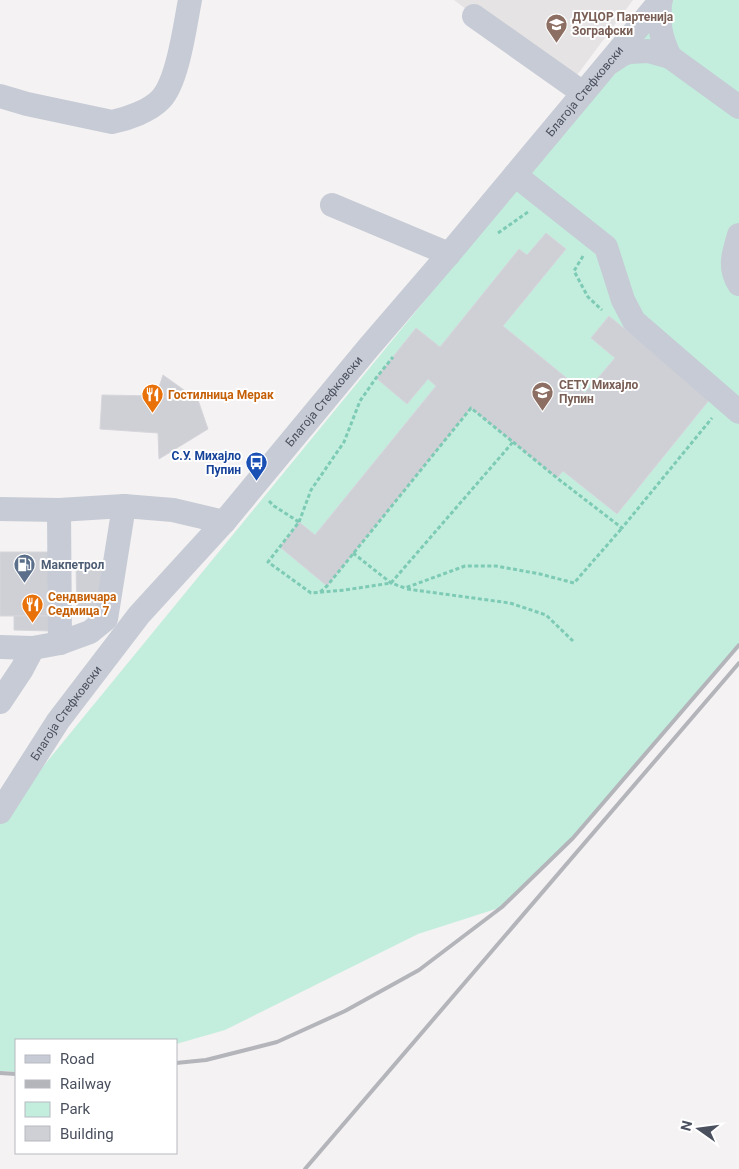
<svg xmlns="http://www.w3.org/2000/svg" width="739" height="1169" font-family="Roboto,sans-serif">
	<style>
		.education { fill: #e5e3e3 }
		.green { fill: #c3eedd }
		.building { fill: #cfd0d5; stroke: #d6d6dc }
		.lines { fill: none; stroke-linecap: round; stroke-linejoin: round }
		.path { stroke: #7dcab5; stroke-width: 3; stroke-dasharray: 4 2.5; stroke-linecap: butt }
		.minor { stroke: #c6cbd5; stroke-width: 24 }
		.rail { stroke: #b4b5bb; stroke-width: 4 }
		.labels { text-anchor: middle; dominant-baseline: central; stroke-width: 4; stroke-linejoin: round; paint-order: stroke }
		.education-label { font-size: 12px; font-weight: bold; fill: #785e54; stroke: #fff; text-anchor: start }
		.street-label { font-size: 12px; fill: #4a505e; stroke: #fff }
		.food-label { font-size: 12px; font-weight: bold; fill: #c56008; stroke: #fff; text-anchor: start }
		.transit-label { font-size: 12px; font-weight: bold; fill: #164399; stroke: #fff; text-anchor: end }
		.service-label { font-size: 12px; font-weight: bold; fill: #4e5e75; stroke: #fff; text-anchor: start }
	</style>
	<rect width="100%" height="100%" fill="#f4f2f2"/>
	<polygon class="education" points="454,0 633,0 569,86"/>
	<polygon class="green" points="671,0 739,0 739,645 573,838 502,907 418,934 225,1030 176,1044 176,1040 16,1040 16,1072 0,1071 0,819"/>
	<g class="building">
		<polygon points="546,233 566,249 503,326 585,393 615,358 591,338 609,316 710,399 617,514 563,471 557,478 471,408 327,586 280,547 299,522 315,535 436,386 428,379 407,404 376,378 416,328 440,347 519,249 527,255"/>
		<polygon points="163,375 198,400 208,429 159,459 158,433 100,429 102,395 156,396"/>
		<polygon points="0,552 51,552 50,616 0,616"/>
		<polygon points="76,565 102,565 102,615 77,615"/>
		<polygon points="14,616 50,616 50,631 14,630"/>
	</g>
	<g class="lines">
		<g class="path">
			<polyline points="498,233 528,212"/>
			<polyline points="583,256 574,271 588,297 602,310"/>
			<polyline points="513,442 557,478 622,528 712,418"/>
			<polyline points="269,501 274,506 299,522 268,562 311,593 345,590 391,583 513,442 471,408 327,586 320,592"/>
			<polyline points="299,522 311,490 344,442 360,401 376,378 393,357"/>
			<polyline points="353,553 391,583 405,588 465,566 496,566 540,574 574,583 622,528"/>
			<polyline points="407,589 510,603 546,615 573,641"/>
		</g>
		<g class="minor">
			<path d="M660,0C659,25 659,34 670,57"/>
			<polyline points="474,16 583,93"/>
			<polyline points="611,62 623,54 629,52 648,51 670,57 739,107"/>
			<path d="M0,96L27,104L112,122C127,119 150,111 161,99C178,81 185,25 190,0"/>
			<polyline points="515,175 606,247 623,300 634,321 739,412"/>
			<polyline points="332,205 449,254"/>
			<path d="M739,235C734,253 728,266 739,284"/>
			<polyline points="0,509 59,510 124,506 173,510 224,522"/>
			<polyline points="59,510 60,643"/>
			<polyline points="0,647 33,648 60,643 90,632 106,619 124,506"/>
			<polyline points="0,702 22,669 33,648"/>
			<path id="s1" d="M0,812L58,721L139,615L224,522L369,347L449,254L661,0"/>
		</g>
		<g class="rail">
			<polyline points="176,1063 206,1060 277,1042 345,1011 419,970 502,907 573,838 739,645"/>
			<polyline points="0,1073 16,1074"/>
			<polyline points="305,1169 739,663"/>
		</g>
	</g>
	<defs>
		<symbol id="school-pin" viewBox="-11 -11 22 30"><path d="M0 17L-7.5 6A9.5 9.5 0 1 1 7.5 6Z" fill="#8d6e63" stroke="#fff"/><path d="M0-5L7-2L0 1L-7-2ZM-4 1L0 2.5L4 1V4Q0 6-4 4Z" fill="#fff"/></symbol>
		<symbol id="restaurant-pin" viewBox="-11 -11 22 30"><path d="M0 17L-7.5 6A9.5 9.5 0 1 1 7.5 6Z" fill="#e8710a" stroke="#fff"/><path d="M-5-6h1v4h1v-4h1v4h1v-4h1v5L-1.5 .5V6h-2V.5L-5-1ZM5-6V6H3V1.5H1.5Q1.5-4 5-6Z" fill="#fff"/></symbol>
		<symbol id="bus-pin" viewBox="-11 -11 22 30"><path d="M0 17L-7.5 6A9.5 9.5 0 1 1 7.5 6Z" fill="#1a4fb4" stroke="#fff"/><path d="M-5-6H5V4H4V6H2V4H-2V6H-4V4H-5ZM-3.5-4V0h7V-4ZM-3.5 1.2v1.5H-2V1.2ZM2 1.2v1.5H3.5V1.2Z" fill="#fff"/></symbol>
		<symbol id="fuel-pin" viewBox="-11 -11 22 30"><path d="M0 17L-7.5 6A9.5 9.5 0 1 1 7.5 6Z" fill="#5c6f8a" stroke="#fff"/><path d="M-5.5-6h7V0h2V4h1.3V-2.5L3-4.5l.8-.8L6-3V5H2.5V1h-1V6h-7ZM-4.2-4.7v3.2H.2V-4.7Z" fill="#fff"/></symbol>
	</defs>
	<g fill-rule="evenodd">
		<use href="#school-pin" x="544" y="12" width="25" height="34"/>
		<use href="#school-pin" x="530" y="380" width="25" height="34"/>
		<use href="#restaurant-pin" x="140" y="382" width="25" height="34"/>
		<use href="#bus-pin" x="244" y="450" width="25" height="34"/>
		<use href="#fuel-pin" x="12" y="552" width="25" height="34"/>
		<use href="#restaurant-pin" x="20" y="592" width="25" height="34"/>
	</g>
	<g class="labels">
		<g class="education-label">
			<text x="572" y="17">ДУЦОР Партенија<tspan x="572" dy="14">Зографски</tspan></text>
			<text x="559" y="385">СЕТУ Михајло<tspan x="559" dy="14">Пупин</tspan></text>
		</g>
		<g class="street-label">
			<text stroke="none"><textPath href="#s1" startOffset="929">Благоја Стефковски</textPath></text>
			<text stroke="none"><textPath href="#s1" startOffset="524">Благоја Стефковски</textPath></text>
			<text stroke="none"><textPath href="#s1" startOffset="119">Благоја Стефковски</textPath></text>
		</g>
		<g class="food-label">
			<text x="168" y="395">Гостилница Мерак</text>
			<text x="48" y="597">Сендвичара<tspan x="48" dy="14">Седмица 7</tspan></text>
		</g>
		<g class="transit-label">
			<text x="241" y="456">С.У. Михајло<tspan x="241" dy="14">Пупин</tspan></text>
		</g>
		<g class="service-label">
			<text x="41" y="565">Макпетрол</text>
		</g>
	</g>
	<rect x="15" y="1039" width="162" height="115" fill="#ffffff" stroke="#b7b9bf"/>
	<rect x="25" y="1055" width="25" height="8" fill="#c6cbd5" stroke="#b7b9bf"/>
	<text x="60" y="1064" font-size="15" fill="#4a505e">Road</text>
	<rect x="25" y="1080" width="25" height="8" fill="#b4b5bb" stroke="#b7b9bf"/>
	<text x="60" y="1089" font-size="15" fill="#4a505e">Railway</text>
	<rect x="25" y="1102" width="25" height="15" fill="#c3eedd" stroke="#b7b9bf"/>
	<text x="60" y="1114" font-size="15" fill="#4a505e">Park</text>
	<rect x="25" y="1126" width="25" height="15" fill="#cfd0d5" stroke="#b7b9bf"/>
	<text x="60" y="1139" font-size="15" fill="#4a505e">Building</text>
	<g transform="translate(699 1129) rotate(284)" stroke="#ffffff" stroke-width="4" paint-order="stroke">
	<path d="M0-4L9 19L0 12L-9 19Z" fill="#4a505e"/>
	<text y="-8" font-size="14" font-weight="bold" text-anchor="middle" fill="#4a505e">N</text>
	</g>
</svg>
